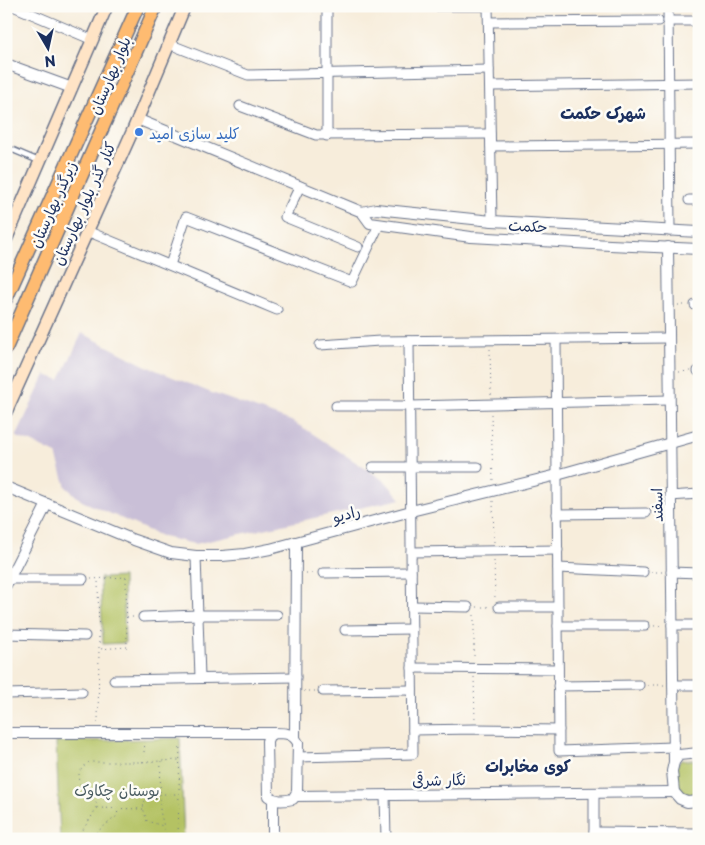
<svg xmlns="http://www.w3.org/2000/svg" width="705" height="845" font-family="'Playpen Sans','Playpen Sans Arabic',sans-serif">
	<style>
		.industrial { fill: #c9bfd7 }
		.green { fill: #b4c264; stroke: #687861 }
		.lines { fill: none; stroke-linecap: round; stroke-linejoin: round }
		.service-casing { stroke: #68728a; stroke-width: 7 }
		.minor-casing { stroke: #68728a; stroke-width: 11 }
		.tertiary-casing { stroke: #68728a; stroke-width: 12 }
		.secondary-casing { stroke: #68728a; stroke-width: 14 }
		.primary-casing { stroke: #68728a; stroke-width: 15 }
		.path { stroke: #68728a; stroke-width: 1; stroke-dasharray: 1 4; stroke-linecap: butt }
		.service { stroke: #fff; stroke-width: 4.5 }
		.minor { stroke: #fff; stroke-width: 9 }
		.tertiary { stroke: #fff; stroke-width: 10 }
		.secondary { stroke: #ffe4c6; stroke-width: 11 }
		.primary { stroke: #febb71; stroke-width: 12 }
		.shop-dot { fill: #3f7fe0; stroke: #fdfcf7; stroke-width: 2 }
		.labels { text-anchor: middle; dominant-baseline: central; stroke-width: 5; stroke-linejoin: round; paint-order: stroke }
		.street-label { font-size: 15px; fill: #1b2f5e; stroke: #fdfcf7 }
		.shop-label { font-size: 15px; fill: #366cbe; stroke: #fdfcf7; text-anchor: start }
		.park-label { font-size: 15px; fill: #495b60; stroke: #fdfcf7 }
		.neighbourhood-label { font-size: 16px; font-weight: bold; fill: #1b2f5e; stroke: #fdfcf7 }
	</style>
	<rect width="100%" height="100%" fill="#fdfcf7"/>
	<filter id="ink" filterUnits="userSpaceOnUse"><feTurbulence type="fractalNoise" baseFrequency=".02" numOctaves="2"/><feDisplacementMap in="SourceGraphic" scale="10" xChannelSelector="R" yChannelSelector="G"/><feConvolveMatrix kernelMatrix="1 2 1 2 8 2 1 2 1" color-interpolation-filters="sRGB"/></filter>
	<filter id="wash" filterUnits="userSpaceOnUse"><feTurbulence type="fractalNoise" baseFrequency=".0096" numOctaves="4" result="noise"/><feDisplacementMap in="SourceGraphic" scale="20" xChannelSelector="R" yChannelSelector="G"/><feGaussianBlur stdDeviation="1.12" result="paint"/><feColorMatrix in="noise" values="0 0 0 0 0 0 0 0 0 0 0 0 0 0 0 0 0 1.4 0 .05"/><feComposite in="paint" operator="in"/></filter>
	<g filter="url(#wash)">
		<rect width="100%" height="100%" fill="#f7eddb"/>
		<polygon class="industrial" points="82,333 146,366 209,392 291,421 307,430 386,482 401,499 195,544 163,537 82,501 66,487 56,454 31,442 16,437 45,375 60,380"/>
		<g class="green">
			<polygon points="123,577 125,643 103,644 100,578"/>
			<polygon points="180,738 184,839 60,839 56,742"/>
			<polygon points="681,760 699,760 699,797 687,798 677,792 675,768"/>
		</g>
	</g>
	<g filter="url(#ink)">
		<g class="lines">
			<defs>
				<polyline id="service" points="6,147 39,161"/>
				<g id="minor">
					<polyline points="13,6 93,40"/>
					<polyline points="327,6 327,136"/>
					<polyline points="434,6 488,6"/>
					<polyline points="488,6 492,221"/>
					<polyline points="668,6 670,231"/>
					<polyline points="668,21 699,21"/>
					<polyline points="489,22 658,21"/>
					<polyline points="169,44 248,75 489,70"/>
					<polyline points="490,86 699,83"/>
					<polyline points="240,106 316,135 490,134"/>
					<polyline points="491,146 699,144"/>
					<polyline points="300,186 285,217 358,247"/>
					<polyline points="689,200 699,200"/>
					<polyline points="87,231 277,310"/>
					<polyline points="170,265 186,217 352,282 379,225"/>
					<polyline points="695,305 699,305"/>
					<polyline points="556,340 559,751 673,747"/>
					<polyline points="320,345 380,341 669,338"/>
					<polyline points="698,371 699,371"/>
					<polyline points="336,406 410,406 669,400"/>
					<polyline points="373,467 478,467"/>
					<polyline points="670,496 699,494"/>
					<polyline points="557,514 646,513"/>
					<polyline points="411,552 558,550"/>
					<polyline points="196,556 200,678"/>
					<polyline points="558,568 643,572"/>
					<polyline points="671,572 699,573"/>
					<polyline points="323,573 411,572"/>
					<polyline points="9,579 83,579"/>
					<polyline points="412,606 468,607"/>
					<polyline points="499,607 558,607"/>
					<polyline points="143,617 198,615 277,615"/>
					<polyline points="672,625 699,625"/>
					<polyline points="558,626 645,626"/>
					<polyline points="345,630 412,629"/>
					<polyline points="6,634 85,636"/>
					<polyline points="412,668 558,669"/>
					<polyline points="114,680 296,677"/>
					<polyline points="673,685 699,685"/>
					<polyline points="558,686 639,685"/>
					<polyline points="323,691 412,690"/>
					<polyline points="6,694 82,692"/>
					<polyline points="413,730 475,729 559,730"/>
					<polyline points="298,757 413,754 409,341"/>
					<polyline points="385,795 386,839"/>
					<polyline points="594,832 697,833"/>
					<polyline points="594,839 594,793"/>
				</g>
				<g id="tertiary">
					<polyline points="6,64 72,88"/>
					<polyline points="137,119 362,212 376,209 492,221 699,232"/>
					<polyline points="362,212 370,223 471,237 610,245 699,249"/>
					<polyline points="668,247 674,762"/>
					<polyline points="6,487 134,540 171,553 196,556 222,556 245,554 270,549 411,511 557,475 699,435"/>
					<polyline points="6,585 47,504"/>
					<polyline points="6,733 274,733"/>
					<path d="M274,733C285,733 293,733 298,743L297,792L293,799C284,801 276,802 268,796L267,741L269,736Z"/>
					<polyline points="295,738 296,542"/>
					<polyline points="699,753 679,755 674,762 672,771 674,792 680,799 687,802 699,801"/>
					<polyline points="295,796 674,792"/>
					<polyline points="273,800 273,839"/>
				</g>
				<g id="secondary">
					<polyline points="6,240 107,6"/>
					<polyline points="6,412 133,130 185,6"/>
				</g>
				<g id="primary">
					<polyline points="6,299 138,6"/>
					<polyline points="6,348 156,6"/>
				</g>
			</defs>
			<use href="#service" class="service-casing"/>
			<use href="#minor" class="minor-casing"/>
			<use href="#tertiary" class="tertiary-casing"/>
			<use href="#secondary" class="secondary-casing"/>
			<use href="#primary" class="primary-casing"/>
			<g class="path">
				<polyline points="678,305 686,305"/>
				<polyline points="490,349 491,395"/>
				<polyline points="679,372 690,371"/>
				<polyline points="491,414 493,482"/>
				<polyline points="493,501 494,542"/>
				<polyline points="494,561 495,600"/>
				<polyline points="651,572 662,572"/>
				<polyline points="306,573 315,573"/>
				<polyline points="91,579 126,577 127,647 99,649"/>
				<polyline points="477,607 491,607"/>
				<polyline points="474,615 474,658"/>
				<polyline points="127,617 135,617"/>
				<polyline points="654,626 662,625"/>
				<polyline points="474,677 475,721"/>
				<polyline points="648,685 664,685"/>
				<polyline points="304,691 315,691"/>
				<polyline points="98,723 99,649 98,578"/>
				<path d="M161,761L160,794C141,797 141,804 147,821L163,826"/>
				<polyline points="143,762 145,742"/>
				<polyline points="97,808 143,809"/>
				<path d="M86,839L83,830C87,822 95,814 97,804C90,795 72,785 81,770C83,767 87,764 89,762H143L179,760"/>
				<polyline points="88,839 117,816 118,809"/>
				<polyline points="167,839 160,811 160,794 179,794"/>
				<polyline points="178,839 180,742"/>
			</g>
			<use href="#service" class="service"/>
			<use href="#minor" class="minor"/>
			<use href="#tertiary" class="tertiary"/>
			<use href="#secondary" class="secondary"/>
			<use href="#primary" class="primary"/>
		</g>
	</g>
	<circle class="shop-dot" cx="139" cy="132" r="5"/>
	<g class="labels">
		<g class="street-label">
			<text transform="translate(109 75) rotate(-67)">بلوار بهارستان</text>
			<text transform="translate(83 203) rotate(-66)">کنار گذر بلوار بهارستان</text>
			<text transform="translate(52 204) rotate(-66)">زیرگذر بهارستان</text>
			<text transform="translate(528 225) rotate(3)">حکمت</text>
			<text transform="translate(656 505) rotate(-91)">اسفند</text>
			<text transform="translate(346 513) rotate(-15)">رادیو</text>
			<text transform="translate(439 779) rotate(-1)">نگار شرقی</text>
		</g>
		<g class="shop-label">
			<text x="149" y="132">کلید سازی امید</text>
		</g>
		<g class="park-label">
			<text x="117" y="789">بوستان چکاوک</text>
		</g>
		<g class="neighbourhood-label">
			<text x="603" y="112">شهرک حکمت</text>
			<text x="528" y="765">کوی مخابرات</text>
		</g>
	</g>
	<rect width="705" height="845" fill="none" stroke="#fdfcf7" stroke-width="25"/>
	<g transform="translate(48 48) rotate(171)" stroke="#fdfcf7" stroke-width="4" paint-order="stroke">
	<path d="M0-4L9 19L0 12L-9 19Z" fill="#1b2f5e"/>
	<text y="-8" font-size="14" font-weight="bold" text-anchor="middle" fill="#1b2f5e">N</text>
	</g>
</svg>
